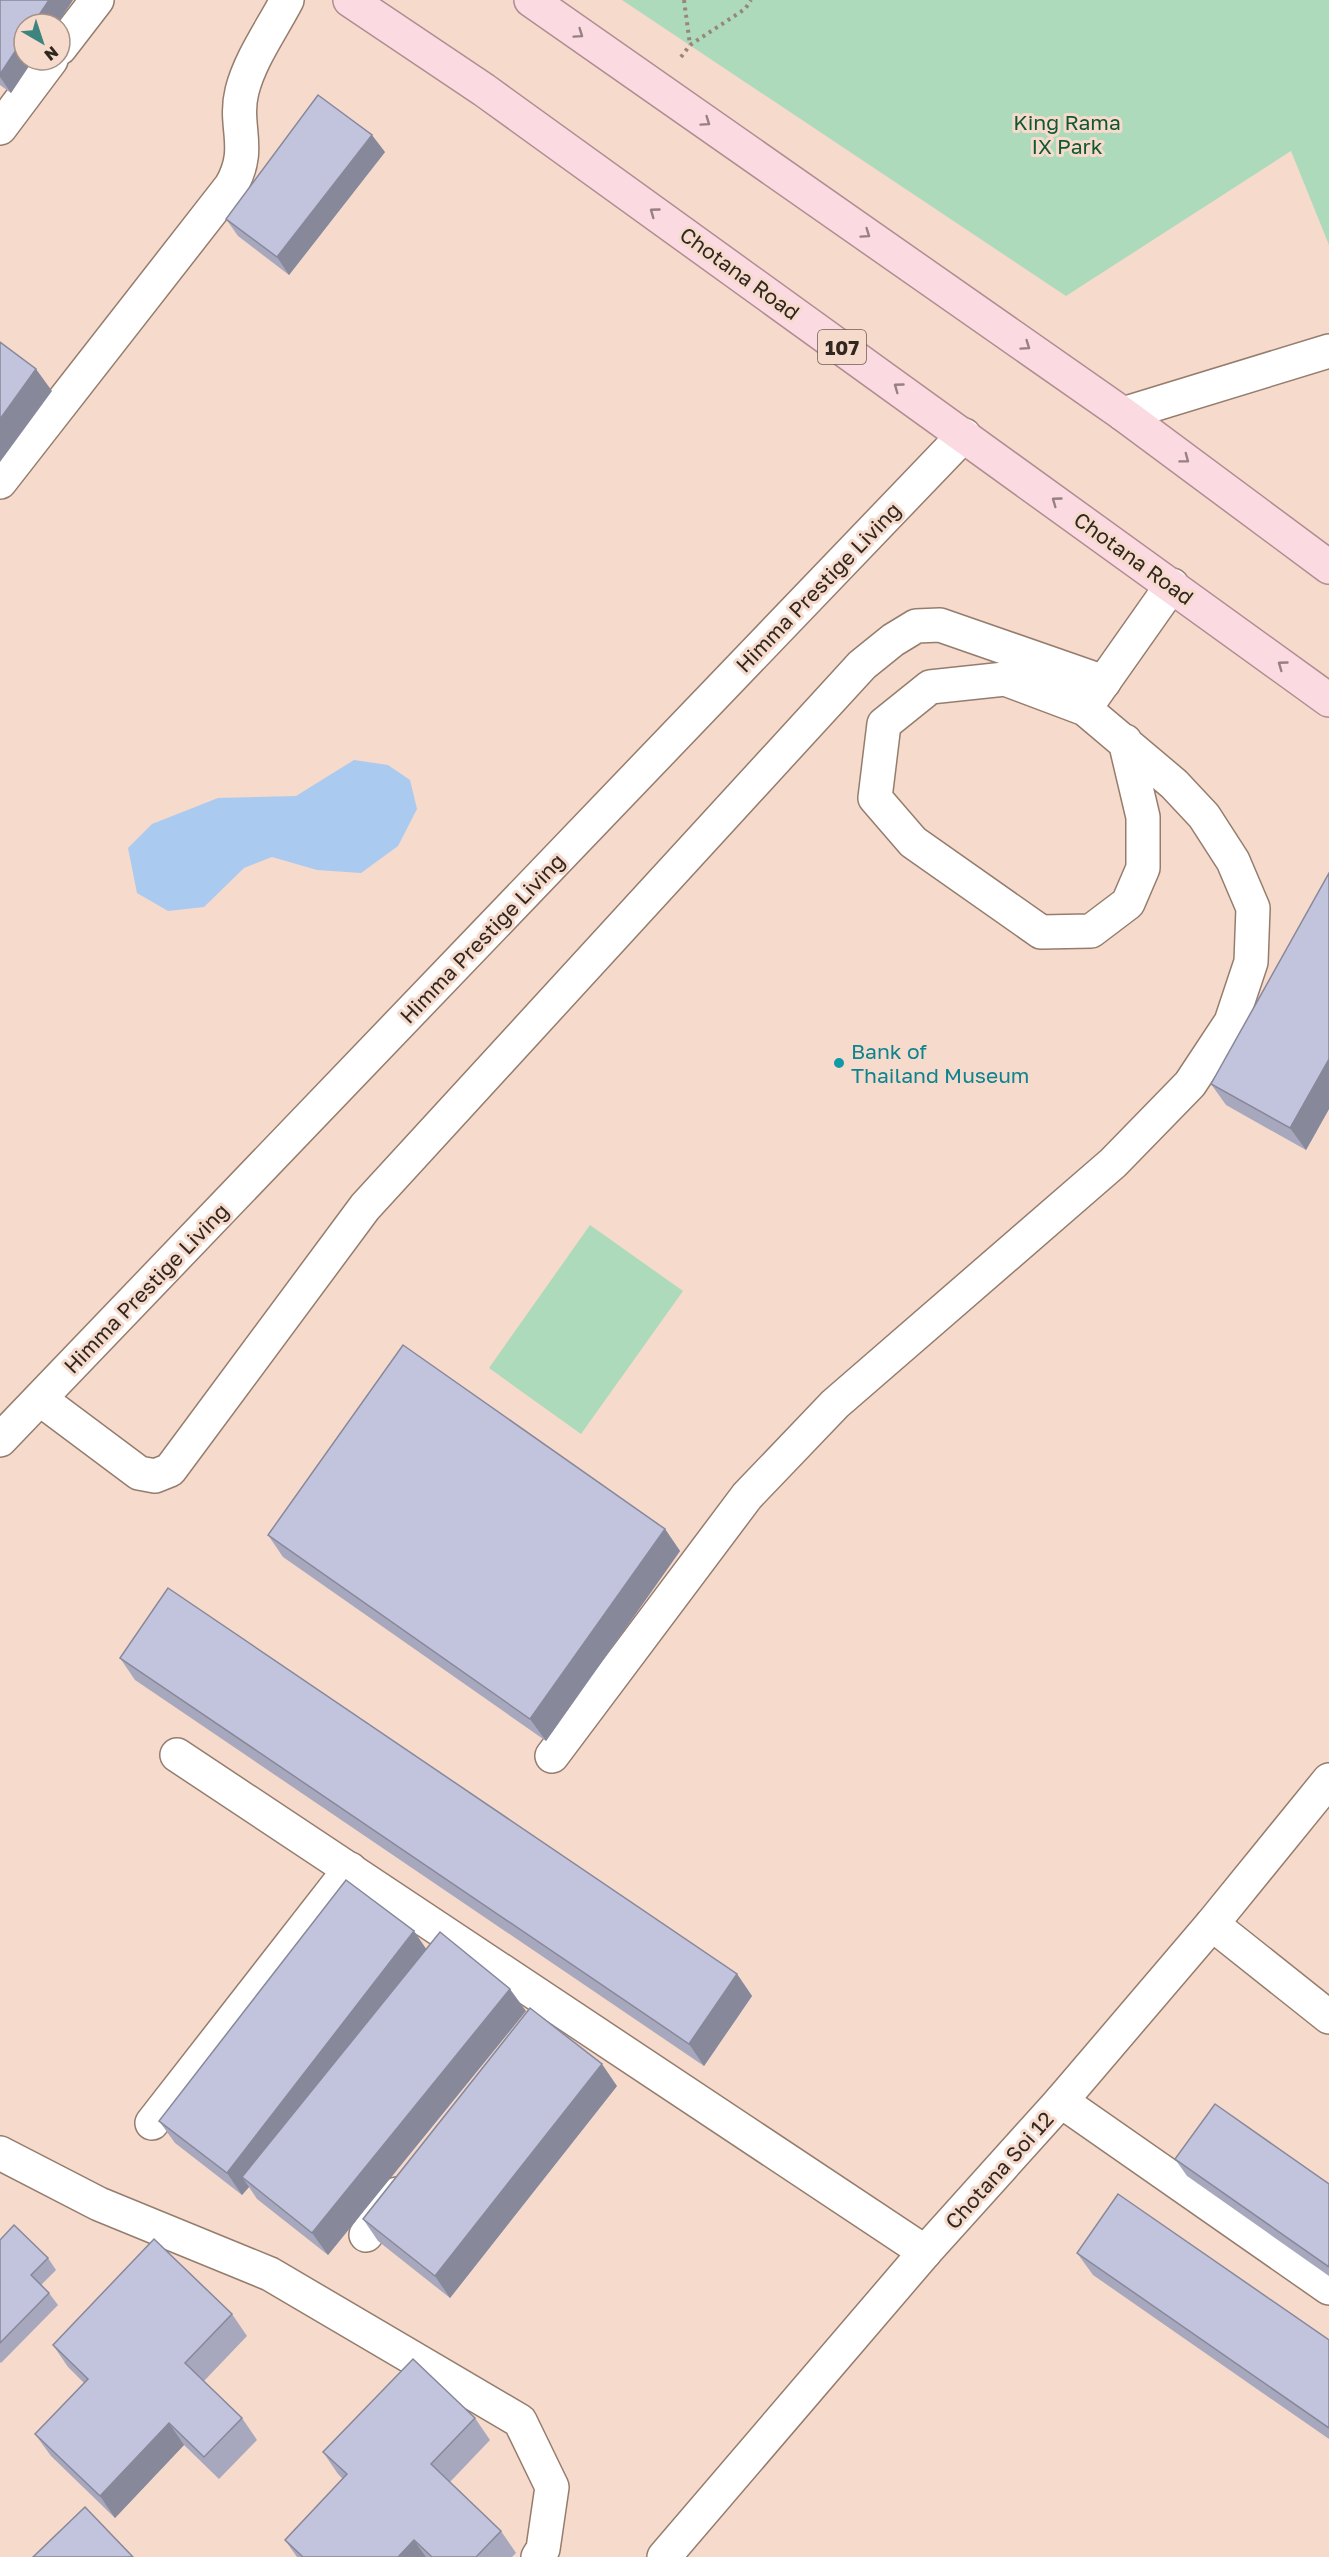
<svg xmlns="http://www.w3.org/2000/svg" width="1329" height="2557" font-family="'Golos Text',sans-serif">
	<style>
		.green { fill: #aedabc }
		.water { fill: #abcaf0 }
		.lines { fill: none; stroke-linecap: round; stroke-linejoin: round }
		.minor-casing { stroke: #957d6e; stroke-width: 36 }
		.major-casing { stroke: #b28c91; stroke-width: 36 }
		.path { stroke: #99867b; stroke-width: 4; stroke-dasharray: 3 4.5; stroke-linecap: butt }
		.minor { stroke: #fff; stroke-width: 33 }
		.major { stroke: #fbdae2; stroke-width: 33 }
		.wall { fill: #a7a8be }
		.shaded-wall { fill: #88889b }
		.building { fill: #c2c3dd; stroke: #88889b; stroke-width: 1.5 }
		.oneway { stroke: #968082 }
		.culture-dot { fill: #0f9aa8; stroke: #f6dacb; stroke-width: 2 }
		.labels { text-anchor: middle; dominant-baseline: central; stroke-width: 6; stroke-linejoin: round; paint-order: stroke }
		.shield { fill: #f6dacb; stroke: #6c5d54; stroke-width: 1.5 }
		.shield-label { font-size: 20px; font-weight: bold; fill: #312721 }
		.park-label { font-size: 21px; fill: #0f5832; stroke: #f6dacb }
		.street-label { font-size: 21px; fill: #312721; stroke: #f6dacb }
		.culture-label { font-size: 21px; fill: #0d838f; stroke: #f6dacb; text-anchor: start }
	</style>
	<rect width="100%" height="100%" fill="#f6dacb"/>
	<g class="green">
		<polygon points="622,0 1329,0 1329,245 1291,151 1066,296"/>
		<polygon points="590,1225 683,1291 581,1434 489,1368"/>
	</g>
	<polygon class="water" points="354,760 388,765 410,780 417,809 398,846 361,873 317,870 272,857 244,868 204,907 168,911 137,893 128,848 152,824 218,798 296,796"/>
	<g class="lines">
		<defs>
			<g id="minor">
				<polyline points="60,48 97,0"/>
				<polyline points="0,128 51,60"/>
				<polyline points="1123,414 1329,351"/>
				<path d="M0,482L231,186C253,148 233,127 242,91C250,59 272,29 287,0"/>
				<polyline points="1091,700 1172,585"/>
				<polyline points="40,1399 139,1473 155,1476 170,1470 365,1207 862,665 893,640 916,626 940,625 1104,682"/>
				<polyline points="0,1440 964,435"/>
				<polyline points="177,1755 925,2252"/>
				<polyline points="552,1756 747,1496 835,1404 1113,1163 1190,1084 1231,1022 1251,962 1253,908 1233,861 1204,816 1174,784 1085,709 1005,679 930,687 884,724 875,798 913,842 1041,932 1091,931 1128,903 1143,868 1143,817 1125,741"/>
				<polyline points="1212,1924 1329,2017"/>
				<polyline points="1061,2101 1329,2288"/>
				<polyline points="152,2123 350,1869"/>
				<polyline points="0,2153 99,2204 270,2274 520,2421 552,2487 543,2549 538,2557"/>
				<polyline points="366,2235 397,2194"/>
				<polyline points="664,2557 925,2252 1061,2101 1212,1924 1329,1780"/>
			</g>
			<g id="major">
				<polyline points="350,0 484,90 1329,700"/>
				<polyline points="531,0 1123,414 1329,567"/>
			</g>
		</defs>
		<use href="#minor" class="minor-casing"/>
		<use href="#major" class="major-casing"/>
		<g class="path">
			<polyline points="684,0 690,45"/>
			<polyline points="681,57 690,45 745,9 751,0"/>
		</g>
		<use href="#minor" class="minor"/>
		<use href="#major" class="major"/>
	</g>
	<g class="wall">
		<polygon points="0,0 73,0 57,24 24,60 33,60 11,93 0,85"/>
		<polygon points="385,152 289,275 238,236 226,219"/>
		<polygon points="1329,873 1329,1109 1306,1150 1226,1105 1211,1084"/>
		<polygon points="665,1529 680,1551 546,1741 283,1557 268,1535"/>
		<polygon points="120,1658 737,1974 752,1996 704,2066 135,1680"/>
		<polygon points="414,1931 426,1950 526,2011 328,2255 257,2199 249,2187 242,2195 175,2143 159,2121"/>
		<polygon points="617,2086 450,2298 378,2241 363,2219"/>
		<polygon points="1175,2159 1329,2184 1329,2276 1187,2176"/>
		<polygon points="0,2240 48,2258 56,2270 41,2285 49,2293 58,2305 1,2363 0,2362"/>
		<polygon points="1077,2253 1329,2340 1329,2439 1093,2275"/>
		<polygon points="232,2314 247,2336 204,2381 242,2418 257,2440 219,2479 184,2445 115,2518 51,2456 35,2434 84,2383 68,2367 53,2345"/>
		<polygon points="475,2418 490,2440 450,2482 501,2531 516,2553 512,2557 297,2557 285,2540 343,2479 338,2474 323,2452"/>
	</g>
	<g class="shaded-wall">
		<polygon points="49,0 73,0 57,24 33,24"/>
		<polygon points="24,38 24,60 33,60 11,93 0,77 0,74"/>
		<polygon points="372,135 385,152 289,275 277,257"/>
		<polygon points="36,369 52,391 0,462 0,419"/>
		<polygon points="1329,1059 1329,1109 1306,1150 1290,1128"/>
		<polygon points="665,1529 680,1551 546,1741 530,1719"/>
		<polygon points="414,1931 429,1953 242,2177 249,2187 242,2195 227,2173"/>
		<polygon points="737,1974 752,1996 704,2066 689,2044"/>
		<polygon points="510,1989 526,2011 328,2255 312,2233"/>
		<polygon points="602,2064 617,2086 450,2298 435,2276"/>
		<polygon points="169,2423 184,2445 115,2518 100,2496"/>
		<polygon points="414,2540 426,2557 398,2557"/>
	</g>
	<g class="building">
		<polygon points="0,0 49,0 33,24 24,24 24,38 0,74"/>
		<polygon points="318,95 372,135 277,257 226,219"/>
		<polygon points="0,342 36,369 0,419"/>
		<polygon points="1329,873 1329,1059 1290,1128 1211,1084"/>
		<polygon points="403,1345 665,1529 530,1719 268,1535"/>
		<polygon points="168,1588 737,1974 689,2044 120,1658"/>
		<polygon points="346,1880 414,1931 227,2173 159,2121"/>
		<polygon points="440,1932 510,1989 312,2233 242,2177"/>
		<polygon points="530,2008 602,2064 435,2276 363,2219"/>
		<polygon points="1215,2104 1329,2184 1329,2267 1175,2159"/>
		<polygon points="1118,2194 1329,2340 1329,2428 1077,2253"/>
		<polygon points="14,2225 48,2258 31,2275 49,2293 0,2343 0,2240"/>
		<polygon points="154,2239 232,2314 185,2363 242,2418 204,2457 169,2423 100,2496 35,2434 88,2379 53,2345"/>
		<polygon points="413,2359 475,2418 431,2464 501,2531 476,2557 432,2557 414,2540 398,2557 303,2557 285,2540 347,2474 323,2452"/>
		<polygon points="85,2507 133,2557 33,2557"/>
	</g>
	<defs><path id="oneway-chevron" d="M-2-3.5L2.5 0L-2 3.5" fill="none" stroke-width="1.6" stroke-linecap="round" stroke-linejoin="round" transform="scale(1.5)"/></defs>
	<g class="oneway">
		<use href="#oneway-chevron" transform="translate(579 34) rotate(35)"/>
		<use href="#oneway-chevron" transform="translate(706 122) rotate(35)"/>
		<use href="#oneway-chevron" transform="translate(654 212) rotate(-144)"/>
		<use href="#oneway-chevron" transform="translate(866 234) rotate(35)"/>
		<use href="#oneway-chevron" transform="translate(1026 346) rotate(35)"/>
		<use href="#oneway-chevron" transform="translate(898 387) rotate(-144)"/>
		<use href="#oneway-chevron" transform="translate(1185 459) rotate(37)"/>
		<use href="#oneway-chevron" transform="translate(1056 501) rotate(-144)"/>
		<use href="#oneway-chevron" transform="translate(1282 665) rotate(-144)"/>
	</g>
	<circle class="culture-dot" cx="839" cy="1063" r="6"/>
	<g class="labels">
		<rect class="shield" x="818" y="330" width="48" height="34" rx="4.5"/>
		<g class="shield-label">
			<text x="842" y="347">107</text>
		</g>
		<g class="park-label">
			<text x="1067" y="122">King Rama<tspan x="1067" dy="24">IX Park</tspan></text>
		</g>
		<g class="street-label">
			<text transform="translate(740 273) rotate(36)">Chotana Road</text>
			<text transform="translate(1134 558) rotate(36)">Chotana Road</text>
			<text transform="translate(818 587) rotate(-46)">Himma Prestige Living</text>
			<text transform="translate(482 938) rotate(-46)">Himma Prestige Living</text>
			<text transform="translate(146 1288) rotate(-46)">Himma Prestige Living</text>
			<text transform="translate(999 2170) rotate(-48)">Chotana Soi 12</text>
		</g>
		<g class="culture-label">
			<text x="851" y="1051">Bank of<tspan x="851" dy="24">Thailand Museum</tspan></text>
		</g>
	</g>
	<g transform="translate(42 42) rotate(141)"><circle r="28" fill="#f6dacb" stroke="#a79287" stroke-width="1.5"/>
	<path d="M0-4.5L10 22L0 15L-10 22Z" fill="#3d847e"/>
	<text y="-9" font-size="16" font-weight="bold" text-anchor="middle" fill="#312721">N</text>
	</g>
</svg>
